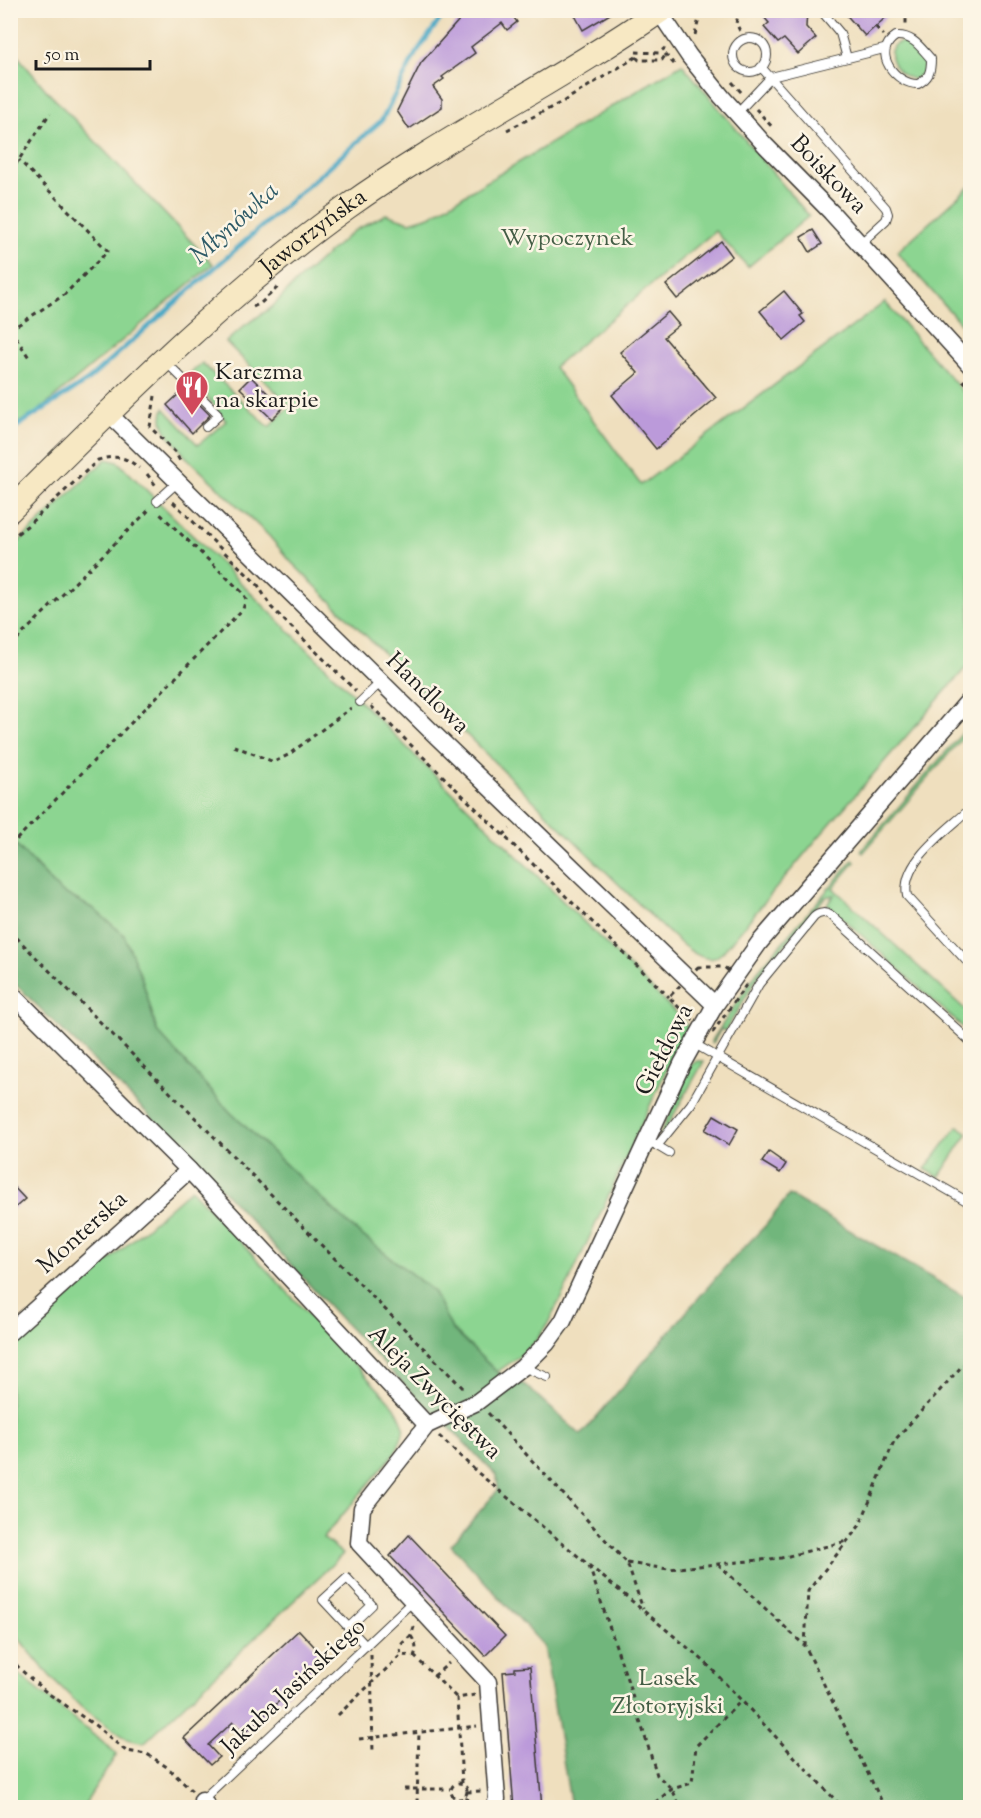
<svg xmlns="http://www.w3.org/2000/svg" width="981" height="1818" font-family="'Sorts Mill Goudy',serif">
	<style>
		.green { fill: #8cd591; stroke: #547856; stroke-width: 1.5 }
		.forest { fill: #71b67b; stroke: #46694c; stroke-width: 1.5 }
		.lines { fill: none; stroke-linecap: round; stroke-linejoin: round }
		.stream { stroke: #45a7c5; stroke-width: 4.5 }
		.building { fill: #bb9ada }
		.lane-casing { stroke: #3c3934; stroke-width: 10 }
		.street-casing { stroke: #3c3934; stroke-width: 19 }
		.secondary-casing { stroke: #3c3934; stroke-width: 26 }
		.path { stroke: #3c3934; stroke-width: 3; stroke-dasharray: 4.5 4.5; stroke-linecap: butt }
		.lane { stroke: #fff; stroke-width: 8 }
		.street { stroke: #fff; stroke-width: 16 }
		.secondary { stroke: #f7e8c3; stroke-width: 24 }
		.labels { text-anchor: middle; dominant-baseline: central; stroke-width: 5; stroke-linejoin: round; paint-order: stroke }
		.street-label { font-size: 24px; fill: #1c1c1c; stroke: #fcf5e5 }
		.park-label { font-size: 24px; fill: #435d45; stroke: #fcf5e5 }
		.poi-label { font-size: 24px; fill: #1c1c1c; stroke: #fcf5e5; text-anchor: start }
		.water-label { font-size: 26px; font-style: italic; fill: #2e5b68; stroke: #fcf5e5 }
	</style>
	<rect width="100%" height="100%" fill="#fcf5e5"/>
	<filter id="ink" filterUnits="userSpaceOnUse"><feTurbulence type="fractalNoise" baseFrequency=".0167" numOctaves="2"/><feDisplacementMap in="SourceGraphic" scale="12" xChannelSelector="R" yChannelSelector="G"/><feConvolveMatrix kernelMatrix="1 2 1 2 8 2 1 2 1" color-interpolation-filters="sRGB"/></filter>
	<filter id="wash" filterUnits="userSpaceOnUse"><feTurbulence type="fractalNoise" baseFrequency=".008" numOctaves="4" result="noise"/><feDisplacementMap in="SourceGraphic" scale="24" xChannelSelector="R" yChannelSelector="G"/><feGaussianBlur stdDeviation="1.35" result="paint"/><feColorMatrix in="noise" values="0 0 0 0 0 0 0 0 0 0 0 0 0 0 0 0 0 1.4 0 .05"/><feComposite in="paint" operator="in"/></filter>
	<g filter="url(#wash)">
		<rect width="100%" height="100%" fill="#efdfbe"/>
		<g class="green">
			<path d="M903,41L911,43L925,59V71L915,79C896,78 878,47 903,41Z"/>
			<polygon points="10,47 47,91 213,264 36,413 11,427"/>
			<path d="M682,64L809,216L748,267L715,231L554,367L641,485L885,302L970,400V663L817,839L722,953C719,955 717,957 714,958C696,963 668,931 655,920L291,562L269,536L184,455C174,437 156,430 164,408L198,445L226,421L189,374L202,363L269,427L290,406L226,342L245,325L271,308L298,280L352,232L386,214L410,222L430,216Z"/>
			<polygon points="970,186 970,334 897,252"/>
			<polygon points="106,459 118,462 675,1012 688,1027 674,1053 569,1282 547,1325 536,1341 520,1356 497,1372 452,1329 433,1291 354,1229 230,1112 157,1031 142,979 94,909 60,891 11,839 10,550"/>
			<polygon points="970,724 970,729 863,853 861,851"/>
			<polygon points="853,860 855,862 833,888 970,1014 970,1034 827,904 834,895 825,897 758,977 725,1031 721,1029 713,1043 711,1042 757,972"/>
			<polygon points="697,1061 704,1061 663,1134 660,1135 690,1066"/>
			<polygon points="958,1126 968,1133 939,1177 925,1169"/>
			<path d="M191,1189L394,1406C407,1427 406,1430 395,1453L323,1538L343,1554L144,1743L127,1739L81,1707L49,1675L11,1629L10,1347Z"/>
			<polygon points="11,1668 117,1754 83,1807 11,1807"/>
		</g>
		<polygon class="forest" points="10,839 60,891 94,909 124,935 142,979 157,1031 230,1112 354,1229 433,1291 452,1329 497,1372 525,1385 581,1435 725,1267 766,1225 789,1195 970,1300 970,1807 571,1807 544,1646 451,1545 498,1490 497,1476 434,1412 417,1398 347,1326 195,1160 11,980"/>
		<g class="lines">
			<polyline class="stream" points="10,431 88,380 382,120 416,53 447,10"/>
		</g>
		<g id="blocks">
			<g class="building">
				<polygon points="468,10 518,10 512,15 517,22 507,30 502,23 471,47 475,53 442,77 444,79 433,87 442,99 442,107 409,129 397,111 421,63"/>
				<polygon points="572,10 617,10 583,30"/>
				<polygon points="758,10 807,10 806,27 816,38 798,54 784,39 778,43 764,27 769,23"/>
				<polygon points="842,10 894,10 865,36"/>
				<polygon points="813,230 822,244 810,252 801,237"/>
				<polygon points="721,241 732,256 677,299 666,285"/>
				<polygon points="784,291 803,314 800,316 805,322 784,340 760,311"/>
				<polygon points="668,312 679,325 664,337 716,398 656,449 612,395 638,373 620,352"/>
				<polygon points="251,377 283,408 272,419 240,388"/>
				<polygon points="179,394 188,404 194,399 210,415 192,433 167,405"/>
				<polygon points="714,1115 738,1129 729,1145 705,1130"/>
				<polygon points="769,1152 786,1164 780,1173 762,1162"/>
				<polygon points="10,1183 25,1199 10,1212"/>
				<polygon points="409,1535 505,1636 485,1656 390,1556"/>
				<polygon points="299,1630 325,1658 244,1734 233,1722 208,1745 219,1757 210,1765 184,1738"/>
				<polygon points="530,1667 542,1808 514,1808 503,1672 515,1671 515,1668"/>
			</g>
		</g>
	</g>
	<g filter="url(#ink)">
		<use href="#blocks" fill-opacity="0" stroke="#3c3934" stroke-width="1.5"/>
		<g class="lines">
			<defs>
				<g id="lane">
					<polyline points="824,14 840,33 847,58"/>
					<path d="M896,36C913,35 920,47 931,59C931,72 929,78 918,84C897,85 870,53 896,36Z"/>
					<circle cx="750" cy="55" r="17"/>
					<polyline points="761,67 886,208 888,214 886,220 860,244"/>
					<polyline points="737,113 771,77 884,49"/>
					<polyline points="165,361 217,413 218,416 206,427"/>
					<polyline points="157,501 178,482"/>
					<polyline points="360,702 381,682"/>
					<path d="M970,809C948,830 900,862 907,896L970,965"/>
					<polyline points="693,1043 970,1203"/>
					<polyline points="654,1144 669,1153"/>
					<path d="M657,1146L691,1104L759,984L814,917C819,912 826,912 832,916L970,1041"/>
					<polyline points="523,1367 547,1377"/>
					<polyline points="348,1628 372,1605 347,1578 323,1600 366,1646"/>
					<polyline points="202,1800 413,1601"/>
				</g>
				<g id="street">
					<polyline points="658,10 689,56 722,97 766,146 831,212 970,365"/>
					<polyline points="109,414 430,730 715,1005"/>
					<polyline points="10,992 189,1170 427,1425"/>
					<polyline points="10,1332 189,1170"/>
					<polyline points="202,1800 209,1808"/>
					<polyline points="494,1808 497,1799 488,1682 359,1543 362,1508 427,1425 477,1402 523,1367 547,1343 563,1321 682,1064 715,1005 759,943 970,699"/>
				</g>
				<g id="secondary">
					<path id="s1" d="M10,510C117,404 224,295 347,207C448,135 559,81 661,10"/>
				</g>
			</defs>
			<use href="#lane" class="lane-casing"/>
			<use href="#street" class="street-casing"/>
			<use href="#secondary" class="secondary-casing"/>
			<g class="path">
				<polyline points="740,10 736,23 744,39"/>
				<polyline points="906,10 906,25"/>
				<polyline points="876,27 883,35"/>
				<polyline points="695,35 701,10"/>
				<polyline points="636,52 659,53 665,48"/>
				<polyline points="665,54 675,65"/>
				<polyline points="636,57 639,60 662,60 666,54"/>
				<polyline points="732,82 742,93"/>
				<polyline points="756,109 774,129"/>
				<polyline points="507,130 564,101 636,57"/>
				<polyline points="10,173 50,113"/>
				<polyline points="253,307 261,303 280,285"/>
				<polyline points="10,330 64,295 108,251 19,160"/>
				<polyline points="11,330 30,359"/>
				<polyline points="963,380 970,388"/>
				<polyline points="155,396 150,427 175,452 180,461"/>
				<polyline points="147,474 157,487"/>
				<polyline points="173,502 258,585 271,607 356,691"/>
				<path d="M10,539L27,526L98,460C115,455 125,456 139,468"/>
				<polyline points="10,646 150,509"/>
				<polyline points="371,706 669,997"/>
				<polyline points="234,746 274,762 288,755 351,708"/>
				<polyline points="10,834 16,840 243,609 246,599 243,593 158,512"/>
				<polyline points="503,835 510,829"/>
				<polyline points="10,931 466,1391"/>
				<polygon points="698,967 724,967 746,985 713,1032 687,1016 669,997"/>
				<polyline points="488,1413 627,1563 643,1609"/>
				<polyline points="439,1436 477,1472 705,1662 843,1808"/>
				<polyline points="627,1563 668,1569 718,1564 781,1558 847,1541"/>
				<polyline points="718,1564 804,1645"/>
				<polyline points="589,1566 627,1679 657,1775 672,1789 681,1808"/>
				<path d="M411,1636C415,1642 418,1648 414,1656L401,1655C398,1642 405,1643 411,1635C413,1632 413,1628 415,1625"/>
				<polyline points="371,1655 373,1754"/>
				<polyline points="414,1656 457,1698"/>
				<polyline points="10,1658 21,1670 46,1692 96,1726 126,1751 147,1754 167,1767 192,1791"/>
				<polyline points="434,1676 449,1663"/>
				<polyline points="338,1715 401,1655"/>
				<polyline points="359,1739 477,1726"/>
				<circle cx="459" cy="1791" r="8"/>
				<polyline points="462,1783 457,1698 475,1695"/>
				<polyline points="404,1789 450,1789"/>
				<polyline points="467,1792 481,1791"/>
				<polyline points="465,1797 474,1808"/>
				<polyline points="417,1803 419,1732"/>
				<polyline points="445,1808 455,1799"/>
				<polyline points="648,1808 672,1789 692,1783 696,1746 741,1701"/>
				<polyline points="885,1808 805,1646 808,1591 860,1525 894,1441 962,1366 970,1362"/>
			</g>
			<use href="#lane" class="lane"/>
			<use href="#street" class="street"/>
			<use href="#secondary" class="secondary"/>
		</g>
	</g>
	<defs>
		<symbol id="restaurant-pin" viewBox="-11 -11 22 30"><path d="M0 17L-7.5 6A9.5 9.5 0 1 1 7.5 6Z" fill="#d1495b" stroke="#fcf5e5"/><path d="M-5-6h1v4h1v-4h1v4h1v-4h1v5L-1.5 .5V6h-2V.5L-5-1ZM5-6V6H3V1.5H1.5Q1.5-4 5-6Z" fill="#fff"/></symbol>
	</defs>
	<g fill-rule="evenodd">
		<use href="#restaurant-pin" x="173" y="368" width="38" height="52"/>
	</g>
	<g class="labels">
		<g class="street-label">
			<text transform="translate(828 175) rotate(46)">Boiskowa</text>
			<text stroke="none"><textPath href="#s1" startOffset="412">Jaworzyńska</textPath></text>
			<text transform="translate(427 694) rotate(44)">Handlowa</text>
			<text transform="translate(665 1050) rotate(-63)">Giełdowa</text>
			<text transform="translate(83 1233) rotate(-42)">Monterska</text>
			<text transform="translate(434 1393) rotate(45)">Aleja Zwycięstwa</text>
			<text transform="translate(294 1687) rotate(-43)">Jakuba Jasińskiego</text>
		</g>
		<g class="park-label">
			<text x="567" y="239">Wypoczynek</text>
			<text x="668" y="1679">Lasek<tspan x="668" dy="28">Złotoryjski</tspan></text>
		</g>
		<g class="poi-label">
			<text x="215" y="373">Karczma<tspan x="215" dy="28">na skarpie</tspan></text>
		</g>
		<g class="water-label">
			<text transform="translate(235 224) rotate(-42)">Młynówka</text>
		</g>
	</g>
	<rect width="981" height="1818" fill="none" stroke="#fcf5e5" stroke-width="36"/>
	<path d="M36 60v9h114v-9" fill="none" stroke="#1c1c1c" stroke-width="3"/>
	<text x="45" y="60" font-size="18" fill="#1c1c1c" stroke="#fcf5e5" stroke-width="4.5" paint-order="stroke">50 m</text>
</svg>
